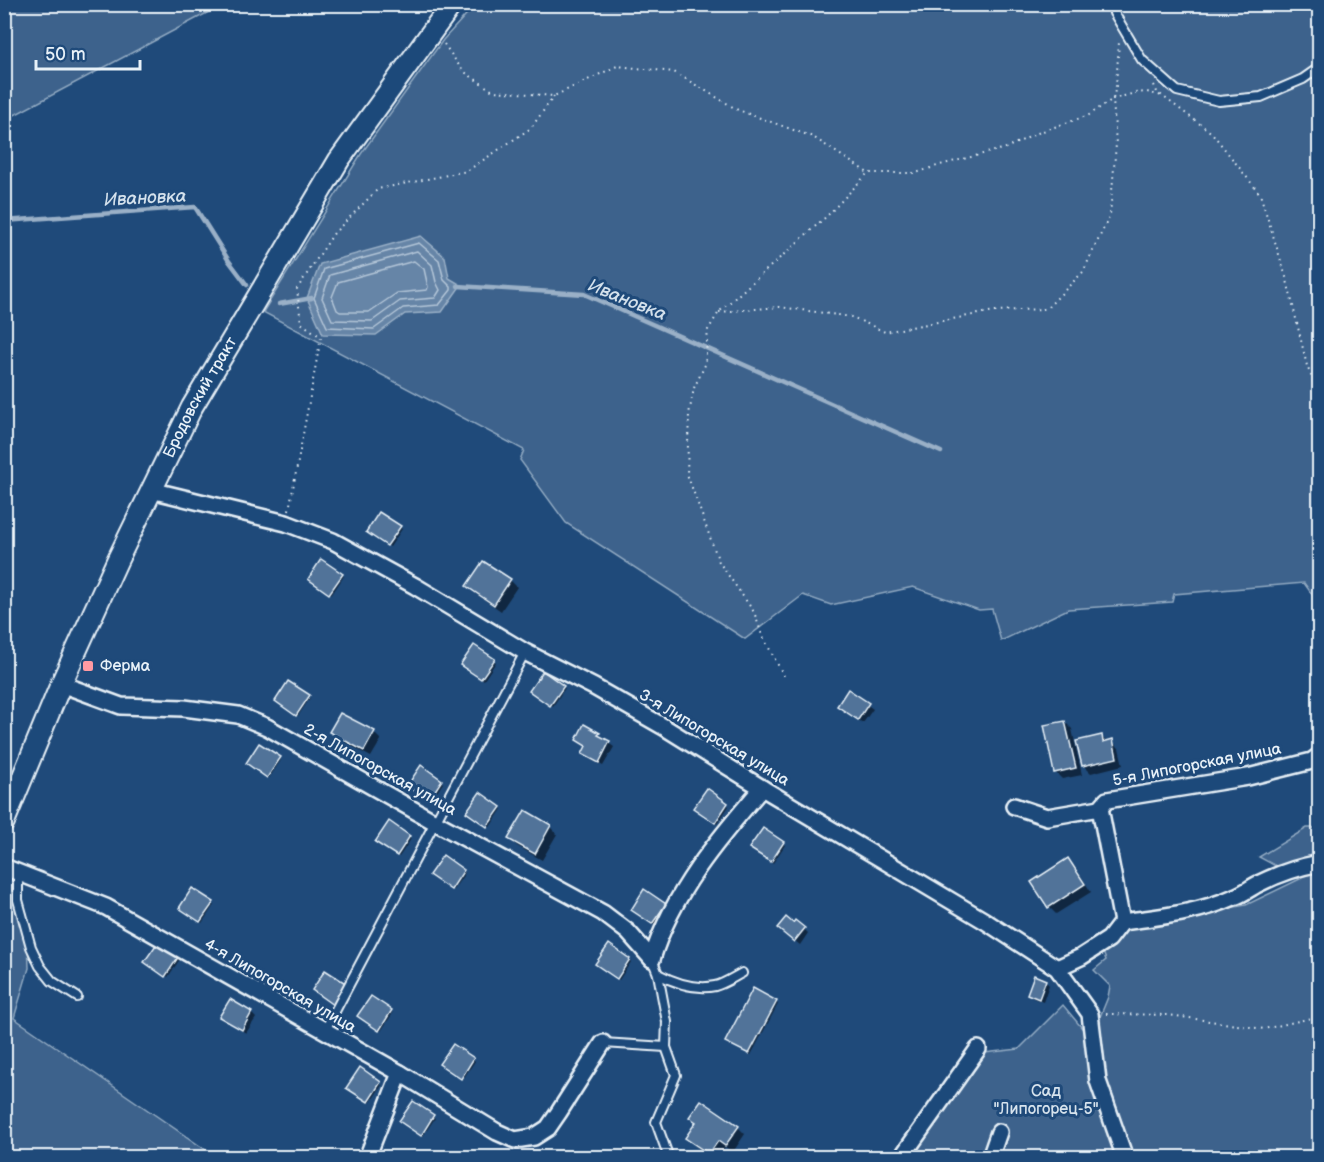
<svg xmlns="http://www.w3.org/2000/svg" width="1324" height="1162" font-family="'Balsamiq Sans',sans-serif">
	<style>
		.green { fill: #3c628c; stroke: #92aac2; stroke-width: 1.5 }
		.water { fill: #6685a7; stroke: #9ab0c7; stroke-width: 1.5 }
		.shadow { fill: #0007 }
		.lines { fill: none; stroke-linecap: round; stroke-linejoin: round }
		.shore { stroke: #b4c6d8; stroke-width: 1.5 }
		.stream { stroke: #9ab0c7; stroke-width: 4.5 }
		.building { fill: #517399; stroke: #e8f1f8; stroke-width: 1.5 }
		.service-casing { stroke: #e8f1f8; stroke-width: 12 }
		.minor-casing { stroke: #e8f1f8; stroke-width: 20 }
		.tertiary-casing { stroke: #e8f1f8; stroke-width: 24 }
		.path { stroke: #e8f1f8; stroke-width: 2; stroke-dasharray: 1.5 4.5; stroke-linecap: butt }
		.service { stroke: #1f4a7a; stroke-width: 8 }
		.minor { stroke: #1f4a7a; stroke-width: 15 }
		.tertiary { stroke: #1f4a7a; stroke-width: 20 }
		.poi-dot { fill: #ff9aa2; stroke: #1f4a7a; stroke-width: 2 }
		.labels { text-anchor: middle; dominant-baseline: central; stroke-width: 6; stroke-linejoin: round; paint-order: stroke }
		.street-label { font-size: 16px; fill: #e8f1f8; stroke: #1f4a7a }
		.poi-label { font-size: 16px; fill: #e8f1f8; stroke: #1f4a7a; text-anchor: start }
		.park-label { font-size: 16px; fill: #d7e3ed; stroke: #1f4a7a }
		.water-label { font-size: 18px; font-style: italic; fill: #d4e1ec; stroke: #1f4a7a }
	</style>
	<rect width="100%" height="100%" fill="#1f4a7a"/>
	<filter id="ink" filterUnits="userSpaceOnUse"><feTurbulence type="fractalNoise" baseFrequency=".0167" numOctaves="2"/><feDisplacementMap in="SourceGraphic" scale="12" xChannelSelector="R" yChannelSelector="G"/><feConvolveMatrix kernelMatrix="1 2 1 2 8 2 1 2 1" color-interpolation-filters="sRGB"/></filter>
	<g filter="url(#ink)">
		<g class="green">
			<polygon points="5,4 222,4 222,5 5,120"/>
			<polygon points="475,5 1319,5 1319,604 1304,583 1174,594 1172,602 1068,609 1001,641 992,609 979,610 913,587 831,605 803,595 745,639 566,523 520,460 524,450 263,312 361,154 443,40"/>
			<polygon points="1307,828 1319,828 1319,1157 909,1158 975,1054 1019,1049 1063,1005 1091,1039 1108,997 1110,986 1094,970 1106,960 1103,952 1134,920 1189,915 1246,905 1300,879 1259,857"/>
			<polygon points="12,875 27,914 29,968 14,1018 216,1157 5,1157 4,885"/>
		</g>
		<polygon class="water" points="421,236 445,257 449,278 461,285 442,312 405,314 376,335 323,334 307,298 320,264"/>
		<g class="shadow">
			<polygon points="400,527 402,529 390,547 369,533"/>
			<polygon points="342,575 344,576 332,594 311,581"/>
			<polygon points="510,580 517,587 501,611 475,593 468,586"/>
			<polygon points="474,647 496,662 484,680 464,667"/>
			<polygon points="563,687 565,688 553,706 533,693"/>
			<polygon points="848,691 873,709 863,723 843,710"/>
			<polygon points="309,697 310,698 298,716 278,703"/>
			<polygon points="1065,722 1072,729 1082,775 1062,779 1055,772"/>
			<polygon points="331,732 374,733 381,740 371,757 338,739"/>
			<polygon points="599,734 603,739 614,747 603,766 588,758 584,754 587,747 578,740"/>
			<polygon points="1101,736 1107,742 1112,741 1119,748 1123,765 1091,773 1084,766 1078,742"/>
			<polygon points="280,759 281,760 269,778 249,765"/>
			<polygon points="441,781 443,783 431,801 411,787"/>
			<polygon points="707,790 729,806 717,824 697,810"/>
			<polygon points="500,808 502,809 490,827 470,814"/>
			<polygon points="525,812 550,827 557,834 542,860 517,846 510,839"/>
			<polygon points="389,823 411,839 399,857 379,843"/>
			<polygon points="763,830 785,845 773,863 753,849"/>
			<polygon points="1068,860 1075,867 1091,892 1056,914 1049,907"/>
			<polygon points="463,871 465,873 453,890 433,877"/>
			<polygon points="213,903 214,905 202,923 182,909"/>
			<polygon points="665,905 669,909 657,927 637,914"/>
			<polygon points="793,925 804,929 808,933 800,945 784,932"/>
			<polygon points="158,944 180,959 168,977 147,963"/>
			<polygon points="629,960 631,962 619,980 599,966"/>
			<polygon points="1045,981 1049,985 1043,1002 1033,998 1029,994"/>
			<polygon points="371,998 393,1013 381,1031 361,1018"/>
			<polygon points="776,1002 778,1004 751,1055 729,1043"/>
			<polygon points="251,1013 256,1018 246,1033 226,1021"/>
			<polygon points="453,1046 475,1061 463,1079 443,1065"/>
			<polygon points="360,1070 382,1085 370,1103 350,1089"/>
			<polygon points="413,1103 435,1118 423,1136 403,1123"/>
			<polygon points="738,1127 745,1134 733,1152 725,1147 718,1158 712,1158 694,1145 687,1138"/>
		</g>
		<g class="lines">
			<g class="shore">
				<polygon points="419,243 439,260 444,280 451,287 451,290 439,305 403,308 374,329 327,327 314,298 324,269"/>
				<polygon points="417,251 432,265 436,282 440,290 435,298 400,301 372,321 332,320 322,298 330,275"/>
				<polygon points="414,261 424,269 428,287 427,290 397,293 369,312 340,312 337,310 332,297 338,282"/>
			</g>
			<g class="stream">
				<polyline points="4,221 195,207 229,261 247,285"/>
				<polyline points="458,286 584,294 941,452"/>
				<polyline points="279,304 312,298"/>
			</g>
		</g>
		<g class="building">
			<polygon points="379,512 401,526 387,546 366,532"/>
			<polygon points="321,559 343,574 329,594 308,579"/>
			<polygon points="483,561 511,579 494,605 466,586"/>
			<polygon points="474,645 495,659 481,679 460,665"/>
			<polygon points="543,671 564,686 550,706 529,691"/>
			<polygon points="288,681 310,695 296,716 275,701"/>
			<polygon points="848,689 869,703 858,720 837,706"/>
			<polygon points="340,713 375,731 364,751 329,732"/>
			<polygon points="1065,721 1076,768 1054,773 1044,725"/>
			<polygon points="584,724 600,733 598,735 610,741 599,763 582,754 586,746 576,740"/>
			<polygon points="1102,735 1103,742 1113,739 1117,758 1082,766 1076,741"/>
			<polygon points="259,743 281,757 267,778 246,763"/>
			<polygon points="421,765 442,780 429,800 407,786"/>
			<polygon points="707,788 728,803 715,823 693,808"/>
			<polygon points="480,792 501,807 487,827 466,812"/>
			<polygon points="525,810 551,825 535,854 508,839"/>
			<polygon points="389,821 410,836 397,856 375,842"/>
			<polygon points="763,828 784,842 771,862 749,848"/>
			<polygon points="443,855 464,870 451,890 429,875"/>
			<polygon points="1068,858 1085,884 1048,908 1031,882"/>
			<polygon points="192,888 214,902 200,922 179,908"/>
			<polygon points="644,889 666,904 652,924 631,910"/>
			<polygon points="786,917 793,923 795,920 805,928 794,942 777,928"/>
			<polygon points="158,942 179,956 165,977 144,962"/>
			<polygon points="609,944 630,959 617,979 595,964"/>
			<polygon points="325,970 347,984 333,1005 312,990"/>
			<polygon points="1034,975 1046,980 1039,999 1027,994"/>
			<polygon points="753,988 777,1001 749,1054 725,1042"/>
			<polygon points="371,996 392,1010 379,1031 357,1016"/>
			<polygon points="230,999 252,1012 242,1030 219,1017"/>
			<polygon points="453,1044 474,1058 461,1079 439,1064"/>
			<polygon points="360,1067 381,1082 368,1102 346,1088"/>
			<polygon points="701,1100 739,1126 725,1146 718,1141 709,1154 685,1138 696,1122 689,1117"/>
			<polygon points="413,1101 434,1115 421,1136 399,1121"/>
		</g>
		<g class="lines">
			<defs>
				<g id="service">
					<polyline points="1113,4 1114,13 1142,60 1177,91 1219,101 1261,97 1303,79 1320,67"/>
					<polyline points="18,873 18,900 31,947 40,966 52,981 77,997"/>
					<polyline points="652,959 658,974 667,1022 666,1047 676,1075 656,1122 669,1158"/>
					<path d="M658,974C675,983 695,990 715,986C724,984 734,977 742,973"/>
					<polyline points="324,1032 525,652"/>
					<polyline points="603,1043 666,1047"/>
				</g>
				<g id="minor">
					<polyline points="151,490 286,523 333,541 415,586 525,652 594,687 664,727 762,788 985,921 1057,968 1090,1014 1098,1081 1125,1158"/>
					<polyline points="61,684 121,706 184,708 238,715 267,727 435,822 603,913 628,932 652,959"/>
					<polyline points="1014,806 1047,817 1100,808 1107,800 1248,777 1312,761 1320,755"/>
					<polyline points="4,867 106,907 400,1073 497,1132 515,1140 534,1137 548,1128 559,1112 603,1043"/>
					<path d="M1122,922C1159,917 1199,913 1234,897C1243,894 1250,888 1258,884C1278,874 1298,867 1320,863"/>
					<path d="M652,959C672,893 718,839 762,788"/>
					<polyline points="1057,968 1081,957 1109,939 1122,922 1100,808"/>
					<polyline points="367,1158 400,1073"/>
					<polyline points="901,1158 978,1049"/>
					<polyline points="990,1158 999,1132"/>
				</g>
				<g id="tertiary">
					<path id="s1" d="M4,822L61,684L117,561L192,407L339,160L452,4"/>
				</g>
			</defs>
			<use href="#service" class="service-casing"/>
			<use href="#minor" class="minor-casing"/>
			<use href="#tertiary" class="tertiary-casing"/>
			<g class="path">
				<polyline points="444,44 463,71 493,91 554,96 617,66 674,72 738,110 813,137 868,173"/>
				<polyline points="1154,85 1157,92 1212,133 1260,194 1287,280 1307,366 1320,398"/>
				<polyline points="719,312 780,307 852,317 885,332 994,311 1046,309 1083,272 1110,215 1116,144 1113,99 1135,93 1147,92 1162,96"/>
				<polyline points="289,510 321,337 301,323 297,289 334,233 378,189 467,171 531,128 554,96"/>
				<polyline points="784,676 762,635 754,612 719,562 687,474 689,414 694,388 705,365 708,330 719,312 827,216 868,173 916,173 940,165 1006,148 1040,132 1089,115 1113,99 1116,86 1119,42"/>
				<polyline points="1106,1014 1169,1015 1264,1029 1320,1016"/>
				<polyline points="1310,1158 1320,1145"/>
			</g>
			<use href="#service" class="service"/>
			<use href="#minor" class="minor"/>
			<use href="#tertiary" class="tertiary"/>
		</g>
	</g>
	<rect class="poi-dot" x="82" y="660" width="12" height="12" rx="3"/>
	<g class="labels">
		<g class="street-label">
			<text stroke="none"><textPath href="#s1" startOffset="468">Бродовский тракт</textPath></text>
			<text transform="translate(714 738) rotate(31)">3-я Липогорская улица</text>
			<text transform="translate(1197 765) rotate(-11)">5-я Липогорская улица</text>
			<text transform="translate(380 770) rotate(29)">2-я Липогорская улица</text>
			<text transform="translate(280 986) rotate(30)">4-я Липогорская улица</text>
		</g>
		<g class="poi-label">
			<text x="100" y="666">Ферма</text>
		</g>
		<g class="park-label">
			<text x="1046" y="1091">Сад<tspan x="1046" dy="18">"Липогорец-5"</tspan></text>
		</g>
		<g class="water-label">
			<text transform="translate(145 198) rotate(-3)">Ивановка</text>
			<text transform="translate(627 300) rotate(22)">Ивановка</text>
		</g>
	</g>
	<rect width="1324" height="1162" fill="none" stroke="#1f4a7a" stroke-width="24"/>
	<rect x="12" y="12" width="1300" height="1138" fill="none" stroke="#e8f1f8" stroke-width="2" filter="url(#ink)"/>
	<path d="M36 60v9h104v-9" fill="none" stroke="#e8f1f8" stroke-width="3"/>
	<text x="45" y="60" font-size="18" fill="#e8f1f8" stroke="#1f4a7a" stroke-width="4.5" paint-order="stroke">50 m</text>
</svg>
